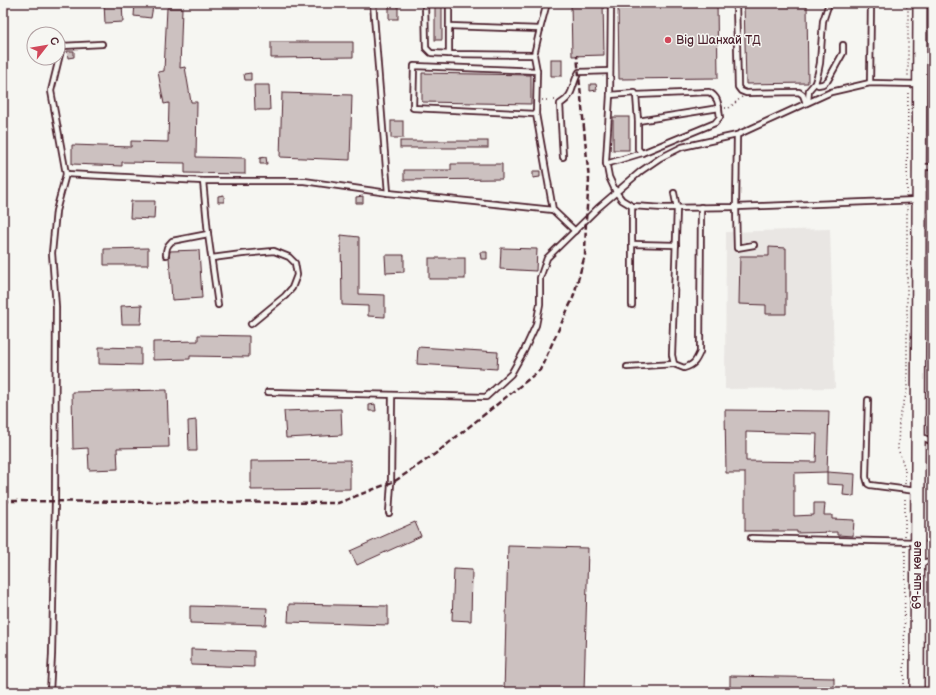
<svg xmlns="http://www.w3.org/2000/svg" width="936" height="695" font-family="'Balsamiq Sans',sans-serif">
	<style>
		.built { fill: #e9e6e3 }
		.building { fill: #ccc1c0; stroke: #4a1f2b; fill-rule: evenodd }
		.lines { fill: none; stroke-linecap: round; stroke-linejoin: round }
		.service-casing { stroke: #4a1f2b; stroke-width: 8 }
		.secondary-casing { stroke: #4a1f2b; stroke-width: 16 }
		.path { stroke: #4a1f2b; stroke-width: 1.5; stroke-dasharray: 1 3; stroke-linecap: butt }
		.service { stroke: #f6f6f2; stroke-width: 4.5 }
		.secondary { stroke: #f6f6f2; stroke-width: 13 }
		.rail { stroke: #4a1f2b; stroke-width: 2.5; stroke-dasharray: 6 3; stroke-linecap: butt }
		.poi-dot { fill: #d1495b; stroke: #f6f6f2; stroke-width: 1.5 }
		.labels { text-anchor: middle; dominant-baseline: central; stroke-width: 3; stroke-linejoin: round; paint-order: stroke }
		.poi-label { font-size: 12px; fill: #4a1f2b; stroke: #f6f6f2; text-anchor: start }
		.street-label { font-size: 12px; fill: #4a1f2b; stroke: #f6f6f2 }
	</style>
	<rect width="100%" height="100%" fill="#f6f6f2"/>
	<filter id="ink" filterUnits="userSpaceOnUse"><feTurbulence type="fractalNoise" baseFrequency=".025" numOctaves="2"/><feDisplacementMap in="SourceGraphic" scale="8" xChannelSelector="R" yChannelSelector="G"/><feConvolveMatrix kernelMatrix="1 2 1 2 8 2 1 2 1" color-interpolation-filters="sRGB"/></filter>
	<g filter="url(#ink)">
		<polygon class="built" points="830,229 835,388 725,389 726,232"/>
		<g class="building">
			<polygon points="104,3 122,3 123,22 105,23"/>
			<polygon points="135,3 153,6 151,18 134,16"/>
			<rect x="389" y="3" width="9" height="16"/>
			<polygon points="571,3 603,3 604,55 572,56"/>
			<polygon points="618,3 717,3 718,78 619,79"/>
			<polygon points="744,3 807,3 808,83 746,84"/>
			<rect x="435" y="4" width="7" height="36"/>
			<polygon points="167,8 182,8 180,68 185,67 191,102 197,102 196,157 245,158 245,174 185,173 185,163 122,162 122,166 72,164 72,145 131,147 131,141 168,142 169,103 164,104 158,72 164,71"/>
			<polygon points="271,42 353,42 353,57 271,58"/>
			<polygon points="67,51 74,51 74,57 68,58"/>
			<rect x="551" y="59" width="11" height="17"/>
			<polygon points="251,73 251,80 245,80 244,74"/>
			<polygon points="422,73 531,75 531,104 422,102"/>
			<polygon points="590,84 596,84 597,90 590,91"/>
			<polygon points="254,85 269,85 270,110 255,110"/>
			<polygon points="282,93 352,95 350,160 280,157"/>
			<rect x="613" y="117" width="16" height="33"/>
			<rect x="391" y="121" width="12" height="17"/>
			<rect x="400" y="141" width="88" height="7"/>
			<polygon points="266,157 267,164 260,164 260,158"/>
			<polygon points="451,164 502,164 502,179 404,180 404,170 451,170"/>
			<polygon points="533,171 540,171 540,177 533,178"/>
			<polygon points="224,195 224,202 218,202 218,196"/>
			<polygon points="363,196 363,203 356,203 356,197"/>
			<polygon points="131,201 155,201 154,219 130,218"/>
			<polygon points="341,235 359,237 359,294 385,295 385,317 368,316 368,306 342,305"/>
			<polygon points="769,247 786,248 786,314 766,314 766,305 739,304 740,256 769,256"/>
			<polygon points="148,248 148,265 104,265 104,249"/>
			<polygon points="501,248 537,249 536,271 500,269"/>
			<polygon points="199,250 202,298 172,300 169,257 170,251"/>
			<polygon points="480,252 487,252 487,259 481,259"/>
			<polygon points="385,255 404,255 404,272 386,273"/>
			<rect x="429" y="258" width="36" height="21"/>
			<polygon points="142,305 141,324 122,324 121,306"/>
			<polygon points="198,335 249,336 249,357 190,356 190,359 153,360 153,342 198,341"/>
			<polygon points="99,347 141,348 141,365 99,364"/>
			<polygon points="418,347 498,352 497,369 417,364"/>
			<polygon points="167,390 169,447 117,448 118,469 89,470 88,448 73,449 72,392"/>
			<polygon points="375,404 376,411 369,411 369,405"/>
			<polygon points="341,409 342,435 286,438 284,411"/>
			<path d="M725,410L829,411L827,472L794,473V516L814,515V503H825L824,515H832V519L854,520L853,536L837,535V532L797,533V531H745V473H726ZM746,432L817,434L816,462L746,461Z"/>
			<polygon points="196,420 197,451 189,451 188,421"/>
			<polygon points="350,460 350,489 251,490 251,461"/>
			<polygon points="827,472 855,474 854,496 843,495 844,485 827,484"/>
			<polygon points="415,522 421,536 357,565 350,551"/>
			<polygon points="508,546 588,548 584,692 504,692"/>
			<polygon points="454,569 472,570 471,621 452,620"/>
			<polygon points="289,604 388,606 388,625 288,622"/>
			<polygon points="190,606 267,608 266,625 190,623"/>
			<polygon points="191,649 254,651 254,667 191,665"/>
			<polygon points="730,676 834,678 834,692 730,692"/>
		</g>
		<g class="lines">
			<defs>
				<g id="service">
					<polyline points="373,3 388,193"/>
					<polyline points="425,3 426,48 431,53 449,54 534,55"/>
					<polyline points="449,3 449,54"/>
					<polyline points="736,3 738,87 741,91 746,93 799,92 803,95 806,103"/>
					<polyline points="449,26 540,29"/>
					<polyline points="537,71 534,55 540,29 547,3"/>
					<polyline points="815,83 818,85 823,84 828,80 843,53 843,45"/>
					<polyline points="870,83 871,3"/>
					<polyline points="610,95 606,161 609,177 616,192 622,200 632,206 664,208 736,207 918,200"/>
					<path d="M636,95L709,92C720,98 718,107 720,117L715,123L642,153"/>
					<polyline points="808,102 809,90 815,83 818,73 820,63 823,21 829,3"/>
					<polyline points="536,114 413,108 414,66 537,71 536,114 553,210"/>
					<polyline points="638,121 719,108"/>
					<polyline points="737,135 736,207 737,248 754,245"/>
					<path d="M563,157L560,104C575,95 571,85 579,72L610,71"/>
					<polyline points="606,164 642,153 638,149 638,121 636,95 635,93 610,95 611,3"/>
					<polyline points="920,167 933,167"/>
					<polyline points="66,174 203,181 304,181 388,193 553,210 575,231"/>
					<polyline points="203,181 208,234 218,305"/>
					<path d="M674,193L677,208L672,355L674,364L684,368C694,365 696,361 700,352L701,207"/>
					<polyline points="632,206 632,305"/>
					<polyline points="632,244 676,245"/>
					<path d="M166,255C166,248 167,246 172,241L208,234"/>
					<polyline points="212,258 242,254 274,251 289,257 295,263 297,275 292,288 285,296 251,324"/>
					<polyline points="627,367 674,364"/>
					<polyline points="268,392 486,397 511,374 524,351 536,325 540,304 540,278 547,258 598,208 641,171 660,158 682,147 737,135 831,92 870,83 918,84"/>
					<polyline points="868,400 866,477 868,484 870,485 916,491"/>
					<polyline points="920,436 933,442"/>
					<polyline points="389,513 391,483 392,396"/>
					<polyline points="751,538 916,542"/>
					<polyline points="919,564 933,560"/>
					<polyline points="50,692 52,654 55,501 56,307 52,253 56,211 66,174 51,91 62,46 102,44"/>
				</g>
				<polyline id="secondary" points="917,692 920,3"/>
			</defs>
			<use href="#service" class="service-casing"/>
			<use href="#secondary" class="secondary-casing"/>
			<g class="path">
				<polyline points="905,3 908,10 908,78"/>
				<polyline points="542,100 556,100"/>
				<polyline points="725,108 729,108 742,97"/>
				<polyline points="907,194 908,90"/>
				<polyline points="905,484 905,469 898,449 899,420 907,391 907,206"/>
				<polyline points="905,536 905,496"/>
				<polyline points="904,692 905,548"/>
			</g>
			<use href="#service" class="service"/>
			<use href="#secondary" class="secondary"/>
			<polyline class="rail" points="3,501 338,503 395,481 435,454 540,370 573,298 585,255 586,220 589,180 577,55"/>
		</g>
	</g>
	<circle class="poi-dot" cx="668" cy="40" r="4"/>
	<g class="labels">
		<g class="poi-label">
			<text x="676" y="40">Big Шанхай ТД</text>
		</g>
		<g class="street-label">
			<text transform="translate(917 575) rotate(-90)">69-шы көше</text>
		</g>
	</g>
	<rect width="936" height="695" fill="none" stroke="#f6f6f2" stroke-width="16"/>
	<rect x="8" y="8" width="920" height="679" fill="none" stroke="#4a1f2b" stroke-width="1.5" filter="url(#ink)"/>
	<g transform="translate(46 46) rotate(59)"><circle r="19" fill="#f6f6f2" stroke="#b1a0a2"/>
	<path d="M0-3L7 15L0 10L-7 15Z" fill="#d1495b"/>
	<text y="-6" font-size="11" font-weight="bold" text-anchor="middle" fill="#4a1f2b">С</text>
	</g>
</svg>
